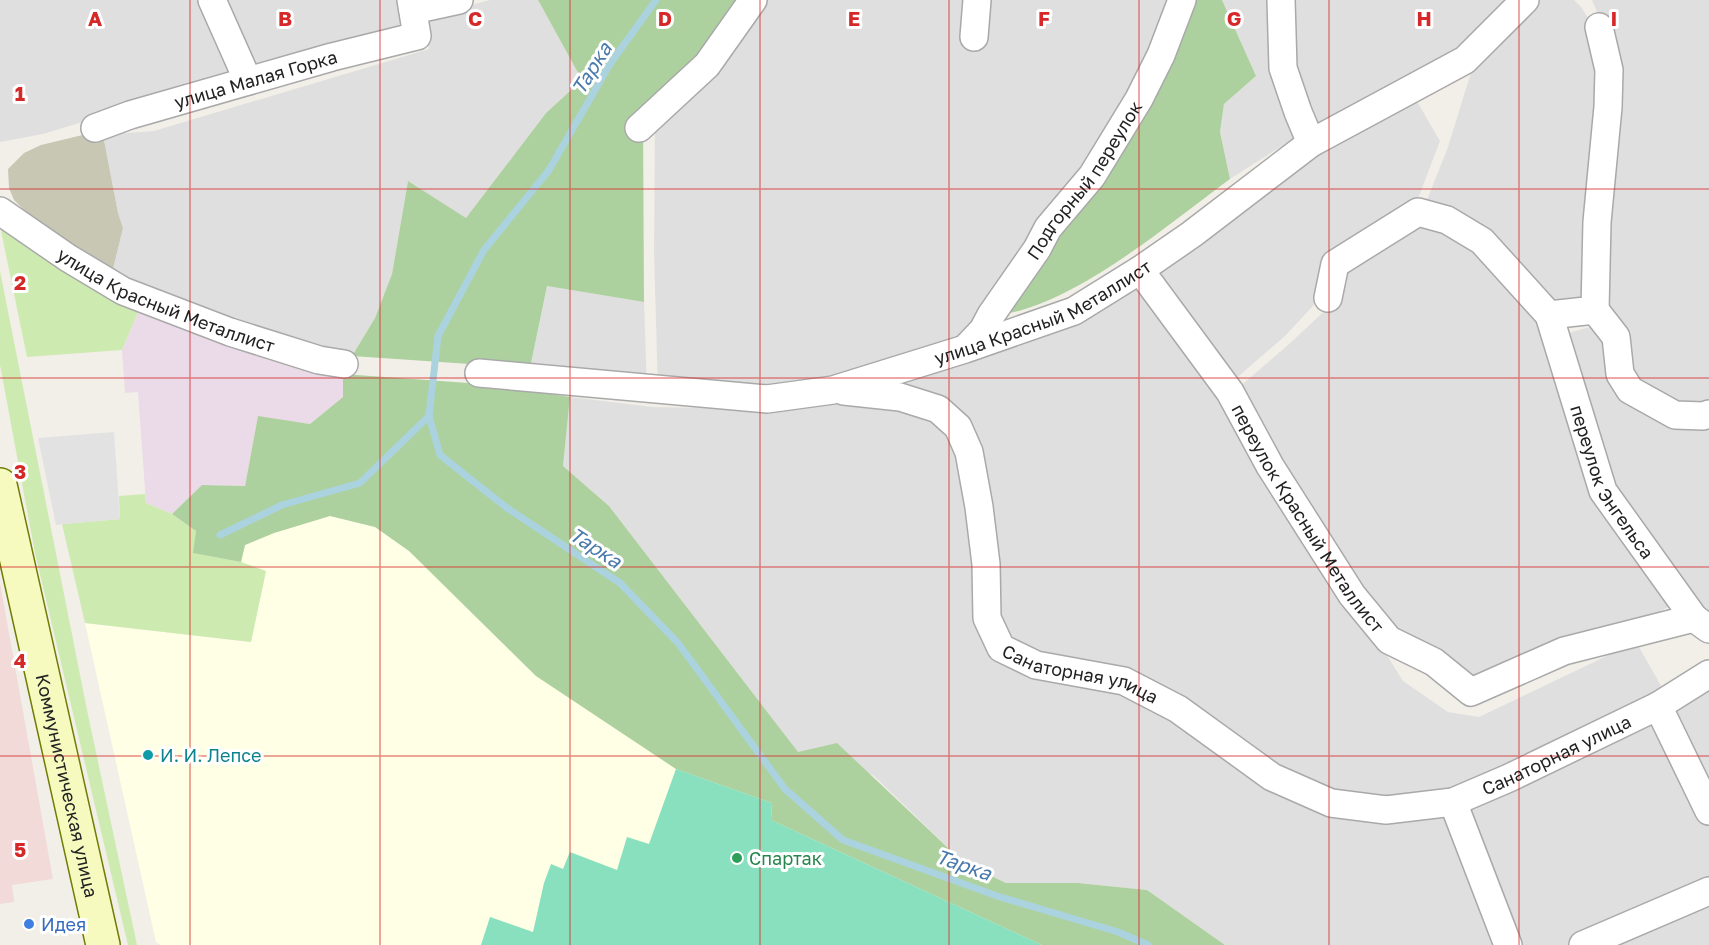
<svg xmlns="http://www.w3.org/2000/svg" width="1709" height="945" font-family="'Golos Text',sans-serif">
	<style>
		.residential { fill: #e0dfdf }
		.commercial { fill: #f2dad9 }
		.industrial { fill: #ebdbe8 }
		.education { fill: #ffffe5 }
		.construction { fill: #c7c7b4 }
		.grass { fill: #cdebb0 }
		.forest { fill: #add19e }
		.pitch { fill: #88e0be }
		.parking { fill: #e2e2e2 }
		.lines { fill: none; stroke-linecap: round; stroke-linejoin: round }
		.stream { stroke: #aad3df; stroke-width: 7 }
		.street-casing { stroke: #a9a9a9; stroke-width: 30 }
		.secondary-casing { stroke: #707d05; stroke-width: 36 }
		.street { stroke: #fff; stroke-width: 27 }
		.secondary { stroke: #f7fabf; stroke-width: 33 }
		.grid { fill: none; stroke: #d62828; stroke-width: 1.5; stroke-opacity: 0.55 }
		.culture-dot { fill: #0f9aa8; stroke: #fff; stroke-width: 2 }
		.leisure-dot { fill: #2e9e5b; stroke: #fff; stroke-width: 2 }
		.shop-dot { fill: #3f7fe0; stroke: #fff; stroke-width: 2 }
		.labels { text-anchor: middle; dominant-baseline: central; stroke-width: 6; stroke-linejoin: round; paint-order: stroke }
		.street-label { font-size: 18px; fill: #222; stroke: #fff }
		.culture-label { font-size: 18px; fill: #0d838f; stroke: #fff; text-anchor: start }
		.leisure-label { font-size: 18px; fill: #27864d; stroke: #fff; text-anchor: start }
		.shop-label { font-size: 18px; fill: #366cbe; stroke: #fff; text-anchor: start }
		.water-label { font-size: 20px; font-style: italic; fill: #4a7aab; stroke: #fff }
		.grid-label { font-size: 20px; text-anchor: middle; font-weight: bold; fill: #d62828; stroke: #fff; stroke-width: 6; stroke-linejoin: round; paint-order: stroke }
	</style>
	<rect width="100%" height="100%" fill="#f2efe9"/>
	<g class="residential">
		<polygon points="0,0 202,0 237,75 43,134 0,142"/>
		<polygon points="222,0 399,0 402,27 254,72"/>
		<polygon points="490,0 538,0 582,80 546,113 466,219 408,181 392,274 375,318 352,356 336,359 112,273 123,228 118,213 103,135 154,131 429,49 423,18"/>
		<polygon points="760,0 1174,0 1133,96 960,343 833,383 658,390 654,253 655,121"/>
		<polygon points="1222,0 1274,0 1299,135 1230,179 1220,132 1224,104 1256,76"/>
		<polygon points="1287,0 1519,0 1462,56 1314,131 1289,65"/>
		<polygon points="1539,0 1574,0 1581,7 1594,27 1605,71 1582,300 1547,308 1425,205 1448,147 1473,66"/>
		<polygon points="1592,0 1709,0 1709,410 1703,412 1634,387 1601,308 1604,28"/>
		<polygon points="1415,98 1440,141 1414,209 1323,295 1285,336 1232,382 1150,275 1317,149"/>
		<polygon points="1418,221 1480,248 1541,317 1600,495 1672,605 1632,626 1473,685 1396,636 1354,590 1236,390 1288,345 1332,304 1340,267"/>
		<polygon points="1140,284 1224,395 1403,681 1448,712 1479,717 1636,642 1664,691 1450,794 1412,801 1335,794 1277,770 1198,713 1036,656 1000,631 961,423 880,387"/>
		<polygon points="547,286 644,302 647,390 530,368"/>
		<polygon points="1597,325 1608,339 1615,377 1709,421 1709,617 1613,485 1568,333"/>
		<polygon points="570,397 653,407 766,409 835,398 899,402 954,433 989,645 1121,689 1218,746 1388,816 1709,681 1709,945 1225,945 1147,890 1078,883 1006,883 964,863 873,775 798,753 609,506 563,466"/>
	</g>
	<polygon class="commercial" points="0,583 53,879 12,885 14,902 0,904"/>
	<polygon class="industrial" points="139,310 343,374 343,397 310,424 258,417 245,486 202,485 172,514 146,503 138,392 125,393 122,350"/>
	<polygon class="education" points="330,516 375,527 409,551 536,676 676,769 649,844 639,841 617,871 569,853 563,869 544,883 533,933 491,917 481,945 161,945 156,942 85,623 251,642 266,571 241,562 245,545 274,533"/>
	<polygon class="construction" points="91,133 103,135 118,213 123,228 112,273 33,219 14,200 9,188 8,169 24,153 41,145"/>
	<g class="grass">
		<polygon points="0,226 139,310 122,350 27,357"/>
		<polygon points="0,271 87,710 137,945 128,945 35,553 0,365"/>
		<polygon points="145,494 146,503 172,514 196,531 194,553 241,562 266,571 251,642 85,623 62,524 120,519 119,496"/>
	</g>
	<g class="forest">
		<polygon points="538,0 743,0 705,57 643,116 644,302 547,286 530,368 352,356 375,318 392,274 408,181 466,218 546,113 582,80"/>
		<path d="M1190,0H1222L1256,76L1224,104L1220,132L1230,179C1167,225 1077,303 1000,315Z"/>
		<polygon points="343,374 482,384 570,397 563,466 609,506 798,752 837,743 964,863 1006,883 1078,883 1147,890 1225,945 1042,945 771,820 772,803 676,769 536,676 409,551 375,527 330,516 274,533 245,545 241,562 193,553 196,531 172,514 202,485 245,486 258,416 310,424 343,397"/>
	</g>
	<polygon class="pitch" points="676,769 772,803 771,820 1042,945 481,945 490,917 533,932 544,883 551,864 563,869 570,852 617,870 627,837 649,844"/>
	<polygon class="parking" points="114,432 120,519 56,525 38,438"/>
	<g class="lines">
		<g class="stream">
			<polyline points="656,0 610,64 549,170 484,250 438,336 429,416 440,455 507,508 620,583 678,643 785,789 843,840 997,896 1118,932 1148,945"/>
			<polyline points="220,535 282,505 360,483 429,416"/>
		</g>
		<defs>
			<g id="street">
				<polyline points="212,0 248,81"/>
				<polyline points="1281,0 1283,68 1298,112 1311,143"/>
				<polyline points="413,10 459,0"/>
				<polyline points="974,37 977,0"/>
				<path id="s1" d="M95,128L130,115L332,57L417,36L411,0"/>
				<polyline points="639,128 707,65 753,0"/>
				<path id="s2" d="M0,211L68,258L123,291L230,332L319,360L344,364"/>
				<path id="s3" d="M1140,270L1230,392L1270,466L1352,595L1389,640L1434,662L1471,692L1564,651L1694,618"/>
				<path id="s4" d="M1328,298L1335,264L1418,212L1447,220L1482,241L1549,315L1603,491L1694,618L1709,629"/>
				<polyline points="1595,310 1616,337 1620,374 1630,390 1675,415 1703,416 1709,414"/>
				<polyline points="1549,315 1595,310 1597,222 1608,107 1609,70 1599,27"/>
				<path id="s5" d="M966,348L983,330L991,315L1037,249L1048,228L1092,176L1139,99L1161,55L1182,0"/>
				<path id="s6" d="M479,373L767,399L833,390L965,349L1074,311L1140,270L1192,234L1311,143L1465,60L1525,0"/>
				<path id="s7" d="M844,391L900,397L938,409L958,427L969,452L979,507L986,564L987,618L1001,648L1036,665L1124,681L1178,709L1272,777L1331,803L1386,810L1453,802L1509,778L1658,706L1709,674"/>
				<polyline points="1658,706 1709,811"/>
				<polyline points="1453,802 1508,945"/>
				<polyline points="1583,945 1709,891"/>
			</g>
			<g id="secondary">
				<path id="s8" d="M0,485L103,945"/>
			</g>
		</defs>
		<use href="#street" class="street-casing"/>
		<use href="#secondary" class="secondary-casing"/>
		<use href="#street" class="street"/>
		<use href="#secondary" class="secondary"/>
	</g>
	<path class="grid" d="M190,0V945M380,0V945M570,0V945M760,0V945M949,0V945M1139,0V945M1329,0V945M1519,0V945M0,189H1709M0,378H1709M0,567H1709M0,756H1709"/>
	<circle class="culture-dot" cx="148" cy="755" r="6"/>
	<circle class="leisure-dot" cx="737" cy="858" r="6"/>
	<circle class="shop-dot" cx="29" cy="924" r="6"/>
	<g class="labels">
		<g class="street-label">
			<text stroke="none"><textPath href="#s1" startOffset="168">улица Малая Горка</textPath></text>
			<text stroke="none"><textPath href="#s5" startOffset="206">Подгорный переулок</textPath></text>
			<text stroke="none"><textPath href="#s2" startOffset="190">улица Красный Металлист</textPath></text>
			<text stroke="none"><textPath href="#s6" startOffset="580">улица Красный Металлист</textPath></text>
			<text stroke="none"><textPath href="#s4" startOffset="483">переулок Энгельса</textPath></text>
			<text stroke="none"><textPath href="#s3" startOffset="300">переулок Красный Металлист</textPath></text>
			<text stroke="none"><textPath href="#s7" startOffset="435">Санаторная улица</textPath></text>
			<text stroke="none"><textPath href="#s7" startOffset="957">Санаторная улица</textPath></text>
			<text stroke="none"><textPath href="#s8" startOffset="308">Коммунистическая улица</textPath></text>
		</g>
		<g class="culture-label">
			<text x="160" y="755">И. И. Лепсе</text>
		</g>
		<g class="leisure-label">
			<text x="749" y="858">Спартак</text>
		</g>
		<g class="shop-label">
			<text x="41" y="924">Идея</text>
		</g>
		<g class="water-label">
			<text transform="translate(591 68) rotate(-58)">Тарка</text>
			<text transform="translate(596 547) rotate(33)">Тарка</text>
			<text transform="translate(964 864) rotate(19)">Тарка</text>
		</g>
	</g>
	<g class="grid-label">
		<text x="95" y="26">A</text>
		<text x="285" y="26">B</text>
		<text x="475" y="26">C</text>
		<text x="665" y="26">D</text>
		<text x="854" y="26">E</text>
		<text x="1044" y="26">F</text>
		<text x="1234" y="26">G</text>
		<text x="1424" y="26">H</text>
		<text x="1614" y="26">I</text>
		<text x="20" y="101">1</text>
		<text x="20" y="290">2</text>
		<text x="20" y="479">3</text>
		<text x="20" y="668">4</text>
		<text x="20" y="857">5</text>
	</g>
</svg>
